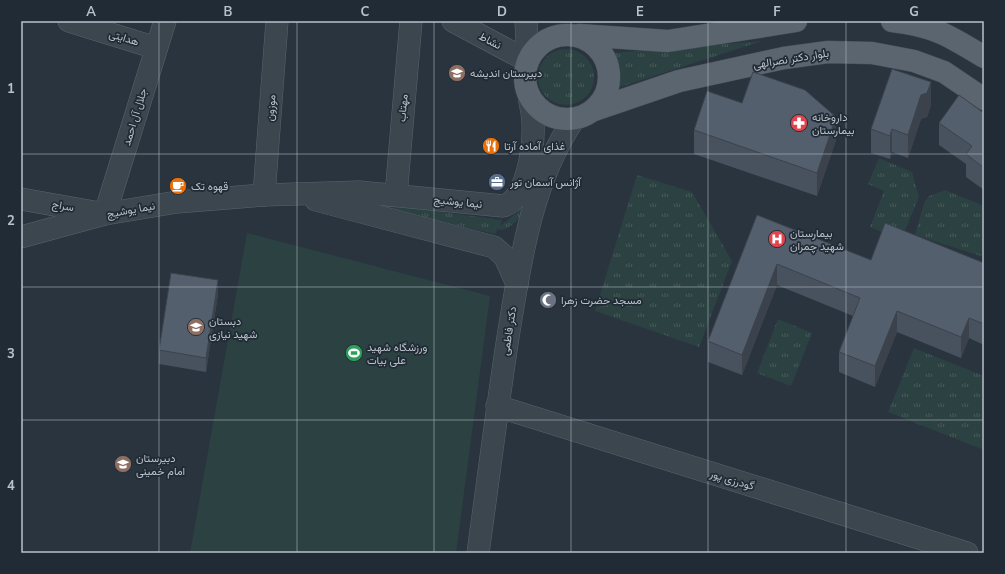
<svg xmlns="http://www.w3.org/2000/svg" width="1005" height="574" font-family="'Nunito Sans',Vazirmatn,sans-serif">
	<style>
		.grass { fill: url(#grass-tufts) }
		.pitch { fill: #2c4141 }
		.lines { fill: none; stroke-linecap: round; stroke-linejoin: round }
		.minor-casing { stroke: #5a646d; stroke-width: 23 }
		.major-casing { stroke: #464f58; stroke-width: 23 }
		.minor { stroke: #3c464f; stroke-width: 22 }
		.major { stroke: #5b656f; stroke-width: 22 }
		.wall { fill: #48525e }
		.shaded-wall { fill: #3b424c }
		.building { fill: #545f6d; stroke: #3b424c }
		.grid { fill: none; stroke: #b9c1ca; stroke-width: 1; stroke-opacity: 0.55 }
		.labels { text-anchor: middle; dominant-baseline: central; stroke-width: 3.5; stroke-linejoin: round; paint-order: stroke }
		.street-label { font-size: 11px; fill: #b9c1ca; stroke: #212b35 }
		.poi-label { font-size: 11px; fill: #b9c1ca; stroke: #212b35; text-anchor: start }
		.neatline { fill: none; stroke: #b9c1ca; stroke-width: 1.5 }
		.grid-label { font-size: 13px; text-anchor: middle; font-weight: bold; fill: #b9c1ca }
	</style>
	<defs>
		<pattern id="grass-tufts" width="24" height="20" patternUnits="userSpaceOnUse"><rect width="24" height="20" fill="#2c4141"/><path d="M3 7l-1-3M5 7V3M7 7l1-3M15 17l-1-3M17 17v-4M19 17l1-3" fill="none" stroke="#485b5b"/></pattern>
	</defs>
	<rect width="100%" height="100%" fill="#29343f"/>
	<g class="grass">
		<polygon points="762,41 617,88 612,53"/>
		<circle cx="566" cy="77" r="28"/>
		<path d="M537,146C534,164 529,204 520,217C515,224 507,229 499,230L498,228L495,234L350,200L502,220L500,226L518,212Z"/>
		<polygon points="879,158 912,172 919,197 901,240 870,227 884,191 868,184"/>
		<polygon points="637,175 692,192 732,261 699,347 595,311"/>
		<polygon points="945,190 984,206 984,257 915,235 924,203 929,196"/>
		<polygon points="778,319 812,333 791,386 757,373"/>
		<polygon points="914,348 984,376 984,450 888,412"/>
	</g>
	<polygon class="pitch" points="247,233 490,296 456,553 190,553"/>
	<g class="lines">
		<defs>
			<g id="minor">
				<polyline points="69,21 156,48"/>
				<polyline points="453,21 528,61"/>
				<polyline points="526,21 528,61"/>
				<polyline points="264,195 277,21"/>
				<polyline points="396,195 411,21"/>
				<polyline points="21,199 105,214 165,21"/>
				<polyline points="316,200 494,247 505,257 517,284"/>
				<path d="M21,237L105,214L177,202L264,195L359,192L503,206C528,199 534,145 533,123C533,114 530,104 529,95"/>
				<polyline points="497,406 967,553"/>
				<path d="M478,553C488,481 497,409 508,337C520,263 531,182 574,119"/>
			</g>
			<g id="major">
				<path d="M892,21C932,25 950,36 984,57"/>
				<circle cx="567" cy="77" r="42"/>
				<polyline points="579,35 668,41 796,21"/>
				<polyline points="594,110 679,81 784,58 828,52 872,53 914,61 944,72 984,99"/>
			</g>
		</defs>
		<use href="#minor" class="minor-casing"/>
		<use href="#major" class="major-casing"/>
		<use href="#minor" class="minor"/>
		<use href="#major" class="major"/>
	</g>
	<g class="wall">
		<polygon points="931,105 927,117 921,119 908,158 892,152 890,159 871,153 871,129"/>
		<polygon points="984,113 984,190 966,177 966,164 939,145 939,123"/>
		<polygon points="694,130 836,140 817,196 694,154"/>
		<polygon points="757,215 871,260 984,263 984,345 969,338 961,358 897,332 875,387 839,372 839,352 853,316 777,285 742,375 708,362 708,341"/>
		<polygon points="218,294 206,372 159,364 159,350"/>
	</g>
	<g class="shaded-wall">
		<polygon points="931,82 931,105 927,117 921,119 908,158 908,135 921,95"/>
		<polygon points="836,117 836,140 817,196 817,173"/>
		<polygon points="892,129 892,152 890,159 890,136"/>
		<polygon points="777,264 777,285 742,375 742,355"/>
		<polygon points="218,280 218,294 206,372 206,358"/>
		<polygon points="897,311 897,332 875,387 875,366"/>
		<polygon points="969,318 969,338 961,358 961,337"/>
	</g>
	<g class="building">
		<polygon points="892,69 931,82 927,93 921,95 908,135 892,129 890,136 871,129"/>
		<polygon points="753,72 805,90 836,117 817,173 694,130 707,91 742,103"/>
		<polygon points="959,95 984,113 984,168 966,154 972,146 939,123"/>
		<polygon points="757,215 871,260 885,223 984,263 984,324 969,318 961,337 897,311 875,366 839,352 860,298 777,264 742,355 708,341"/>
		<polygon points="171,273 218,280 206,358 159,350"/>
	</g>
	<path class="grid" d="M159,21V553M297,21V553M434,21V553M571,21V553M708,21V553M846,21V553M21,154H984M21,287H984M21,420H984"/>
	<defs>
		<symbol id="school-disc" viewBox="-11 -11 22 22"><circle r="9.5" fill="#8d6e63" stroke="#212b35"/><path d="M0-5L7-2L0 1L-7-2ZM-4 1L0 2.5L4 1V4Q0 6-4 4Z" fill="#fff"/></symbol>
		<symbol id="pharmacy-disc" viewBox="-11 -11 22 22"><circle r="9.5" fill="#e0444e" stroke="#212b35"/><path d="M-2-6h4v4h4v4h-4v4h-4v-4h-4v-4h4Z" fill="#fff"/></symbol>
		<symbol id="restaurant-disc" viewBox="-11 -11 22 22"><circle r="9.5" fill="#e8710a" stroke="#212b35"/><path d="M-5-6h1v4h1v-4h1v4h1v-4h1v5L-1.5 .5V6h-2V.5L-5-1ZM5-6V6H3V1.5H1.5Q1.5-4 5-6Z" fill="#fff"/></symbol>
		<symbol id="office-disc" viewBox="-11 -11 22 22"><circle r="9.5" fill="#5c6f8a" stroke="#212b35"/><path d="M-6-3h4V-5.5h4V-3h4V5H-6ZM-1-4.5V-3h2v-1.5ZM-6 0V1H6V0Z" fill="#fff"/></symbol>
		<symbol id="cafe-disc" viewBox="-11 -11 22 22"><circle r="9.5" fill="#e8710a" stroke="#212b35"/><path d="M-5.5-4.5H6V0H3Q3 3.5 0 3.5H-2.5Q-5.5 3.5-5.5 0ZM3-3.2v2h1.7v-2ZM-6 4.5H4V6H-6Z" fill="#fff"/></symbol>
		<symbol id="hospital-disc" viewBox="-11 -11 22 22"><circle r="9.5" fill="#e0444e" stroke="#212b35"/><path d="M-5-5h3v3.5h4V-5h3V5h-3V1.5h-4V5h-3Z" fill="#fff"/></symbol>
		<symbol id="mosque-disc" viewBox="-11 -11 22 22"><circle r="9.5" fill="#6b7280" stroke="#212b35"/><path d="M3.5-4.9A6 6 0 1 0 3.5 4.9A5 5 0 1 1 3.5-4.9Z" fill="#fff"/></symbol>
		<symbol id="stadium-disc" viewBox="-11 -11 22 22"><circle r="9.5" fill="#2e9e5b" stroke="#212b35"/><path d="M0-5a6.5 5 0 1 0 0 10a6.5 5 0 1 0 0-10ZM-3.5-1.8h7v3.6h-7Z" fill="#fff"/></symbol>
	</defs>
	<g fill-rule="evenodd">
		<use href="#school-disc" x="447" y="63" width="20" height="20"/>
		<use href="#pharmacy-disc" x="789" y="113" width="20" height="20"/>
		<use href="#restaurant-disc" x="481" y="136" width="20" height="20"/>
		<use href="#office-disc" x="487" y="172" width="20" height="20"/>
		<use href="#cafe-disc" x="168" y="176" width="20" height="20"/>
		<use href="#hospital-disc" x="767" y="229" width="20" height="20"/>
		<use href="#mosque-disc" x="538" y="290" width="20" height="20"/>
		<use href="#school-disc" x="186" y="317" width="20" height="20"/>
		<use href="#stadium-disc" x="344" y="343" width="20" height="20"/>
		<use href="#school-disc" x="113" y="454" width="20" height="20"/>
	</g>
	<g class="labels">
		<g class="street-label">
			<text transform="translate(124 38) rotate(17)">هدایتی</text>
			<text transform="translate(490 41) rotate(28)">نشاط</text>
			<text transform="translate(791 59) rotate(-9)">بلوار دکتر نصرالهی</text>
			<text transform="translate(271 108) rotate(-86)">موزون</text>
			<text transform="translate(403 108) rotate(-85)">مهتاب</text>
			<text transform="translate(135 117) rotate(-73)">جلال آل احمد</text>
			<text transform="translate(458 202) rotate(6)">نیما یوشیج</text>
			<text transform="translate(63 206) rotate(10)">سراج</text>
			<text transform="translate(131 210) rotate(-10)">نیما یوشیج</text>
			<text transform="translate(509 331) rotate(-81)">دکتر فاطمی</text>
			<text transform="translate(732 480) rotate(17)">گودرزی پور</text>
		</g>
		<g class="poi-label">
			<text x="470" y="73">دبیرستان اندیشه</text>
			<text x="812" y="117">داروخانه<tspan x="812" dy="13">بیمارستان</tspan></text>
			<text x="504" y="146">غذای آماده آرتا</text>
			<text x="510" y="182">آژانس آسمان تور</text>
			<text x="191" y="186">قهوه تک</text>
			<text x="790" y="233">بیمارستان<tspan x="790" dy="13">شهید چمران</tspan></text>
			<text x="561" y="300">مسجد حضرت زهرا</text>
			<text x="209" y="321">دبستان<tspan x="209" dy="13">شهید نیازی</tspan></text>
			<text x="367" y="347">ورزشگاه شهید<tspan x="367" dy="13">علی بیات</tspan></text>
			<text x="136" y="458">دبیرستان<tspan x="136" dy="13">امام خمینی</tspan></text>
		</g>
	</g>
	<rect width="1005" height="574" fill="none" stroke="#212b35" stroke-width="44"/>
	<rect x="22" y="22" width="961" height="530" class="neatline"/>
	<g class="grid-label">
		<text x="91" y="16">A</text>
		<text x="228" y="16">B</text>
		<text x="365" y="16">C</text>
		<text x="502" y="16">D</text>
		<text x="640" y="16">E</text>
		<text x="777" y="16">F</text>
		<text x="914" y="16">G</text>
		<text x="11" y="93">1</text>
		<text x="11" y="225">2</text>
		<text x="11" y="358">3</text>
		<text x="11" y="490">4</text>
	</g>
</svg>
